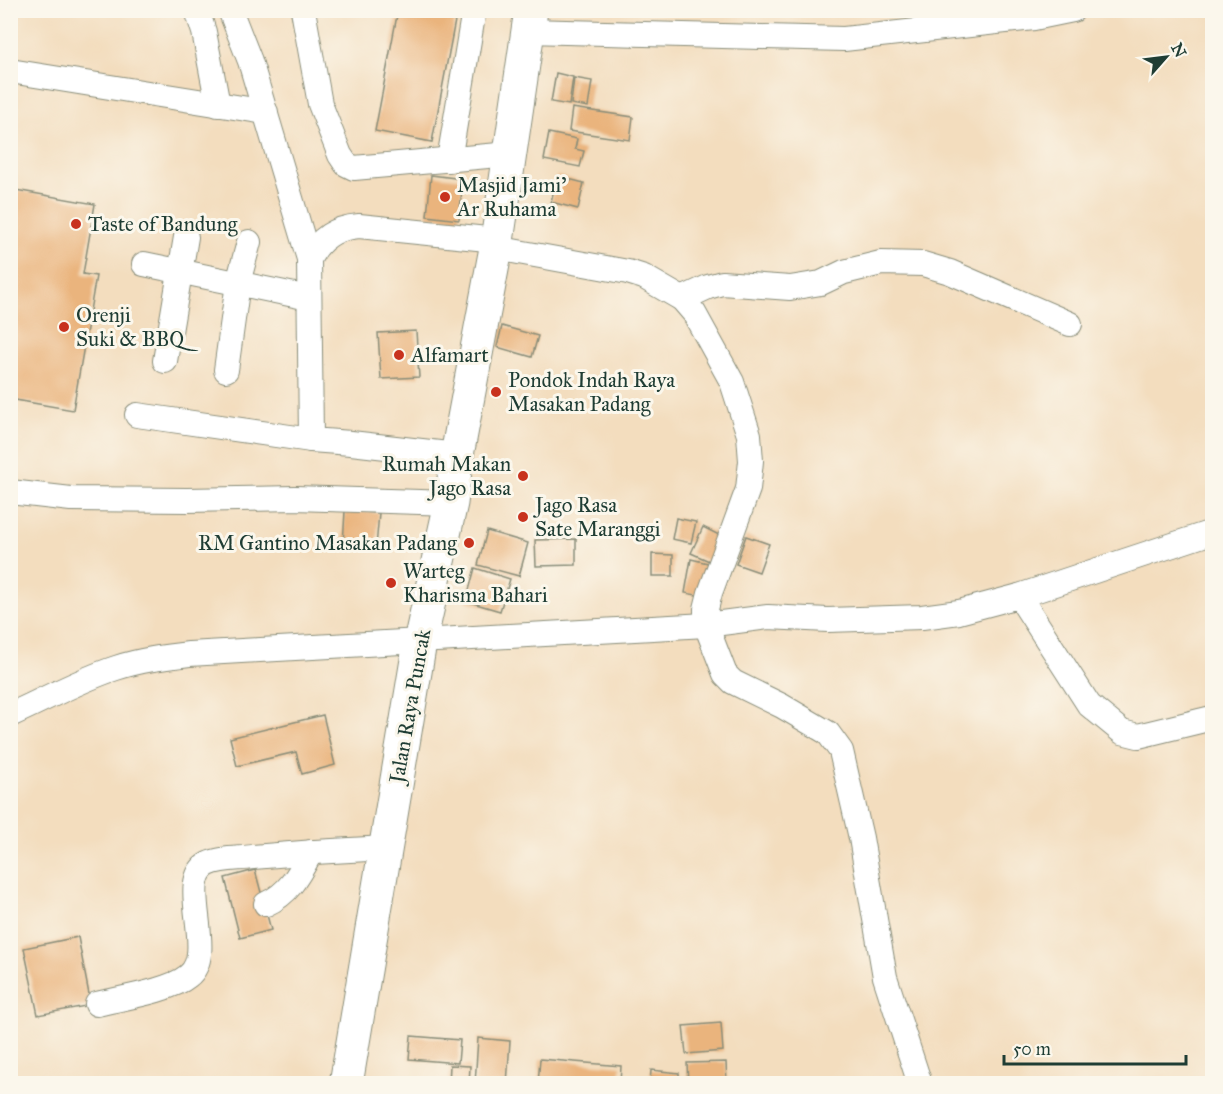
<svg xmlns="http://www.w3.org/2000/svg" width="1223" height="1094" font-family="'IM FELL Great Primer',serif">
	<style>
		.building { fill: #eab47d }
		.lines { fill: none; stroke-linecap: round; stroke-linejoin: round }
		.minor-casing { stroke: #898d79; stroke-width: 26 }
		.highway-casing { stroke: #898d79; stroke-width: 35 }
		.minor { stroke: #fff; stroke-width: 24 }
		.highway { stroke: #fff; stroke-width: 33 }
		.poi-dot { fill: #c8321e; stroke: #fbf7ec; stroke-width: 2 }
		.labels { text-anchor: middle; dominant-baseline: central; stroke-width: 6; stroke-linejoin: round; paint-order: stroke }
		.poi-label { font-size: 21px; fill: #1f3d34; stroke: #fbf7ec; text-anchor: start }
		.street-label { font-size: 21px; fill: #1f3d34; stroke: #fbf7ec }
	</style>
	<rect width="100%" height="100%" fill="#fbf7ec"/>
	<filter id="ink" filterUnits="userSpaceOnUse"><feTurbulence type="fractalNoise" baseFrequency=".0167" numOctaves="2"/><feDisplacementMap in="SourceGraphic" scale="12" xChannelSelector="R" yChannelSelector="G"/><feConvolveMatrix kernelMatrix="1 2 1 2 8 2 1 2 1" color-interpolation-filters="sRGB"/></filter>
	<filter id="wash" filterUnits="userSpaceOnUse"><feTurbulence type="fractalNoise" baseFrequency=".008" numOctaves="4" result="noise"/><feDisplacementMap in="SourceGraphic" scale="24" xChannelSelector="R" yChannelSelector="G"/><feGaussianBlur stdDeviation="1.35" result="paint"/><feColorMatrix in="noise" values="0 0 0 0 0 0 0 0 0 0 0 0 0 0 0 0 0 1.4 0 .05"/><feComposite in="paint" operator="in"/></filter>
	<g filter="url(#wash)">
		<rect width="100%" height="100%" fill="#f3ddbe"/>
		<g id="blocks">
			<g class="building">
				<polygon points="398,10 457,10 432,142 375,131"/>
				<polygon points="556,73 573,77 569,105 551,102"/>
				<polygon points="574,78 592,81 588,107 571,104"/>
				<polygon points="572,108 633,117 630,140 569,131"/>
				<polygon points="549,133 577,139 575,149 584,151 580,167 544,160"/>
				<polygon points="431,175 463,179 459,220 427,216"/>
				<polygon points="557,176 584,183 578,209 551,202"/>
				<polygon points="10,189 95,204 83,274 96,276 73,410 10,399"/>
				<polygon points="502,326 538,336 532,357 497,347"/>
				<polygon points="416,331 419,377 381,379 378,333"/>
				<polygon points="345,511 379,513 376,547 343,545"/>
				<polygon points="676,518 696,522 691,543 672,539"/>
				<polygon points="703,527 727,539 716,564 691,553"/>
				<polygon points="487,531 528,543 519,576 478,565"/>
				<polygon points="746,536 769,544 759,572 736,564"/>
				<polygon points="576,539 576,565 536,566 535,540"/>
				<polygon points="652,554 673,555 673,576 652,576"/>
				<polygon points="691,559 708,563 702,596 685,593"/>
				<polygon points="475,568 510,579 500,611 466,601"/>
				<polygon points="323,715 335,765 302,774 296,752 237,766 230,738"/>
				<polygon points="255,870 271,930 240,938 225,878"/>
				<polygon points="78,937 91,1005 38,1015 24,948"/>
				<polygon points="721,1023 723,1051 686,1054 683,1026"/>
				<polygon points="411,1036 460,1040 458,1063 409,1059"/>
				<polygon points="478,1038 510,1041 507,1084 475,1084"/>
				<polygon points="540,1059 621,1066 620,1084 538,1084"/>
				<polygon points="726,1062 727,1084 688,1084 687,1063"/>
				<polygon points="450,1065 470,1066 469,1084 449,1084"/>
				<polygon points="651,1070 679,1073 679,1084 650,1084"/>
			</g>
		</g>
	</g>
	<g filter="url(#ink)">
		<use href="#blocks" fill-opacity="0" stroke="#898d79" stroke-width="1.5"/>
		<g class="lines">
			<defs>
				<g id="minor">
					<polyline points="197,10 204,32 218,105"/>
					<polyline points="230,10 250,61 309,259 311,440 351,443 457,455"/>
					<polyline points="303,10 320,104 340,155 346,164 354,168 510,154"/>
					<polyline points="527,31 844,39 1034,18 1073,10"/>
					<polyline points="10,71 266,112"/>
					<polyline points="449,160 474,10"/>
					<polyline points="496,248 628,272 644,277 682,299 694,313 732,382 749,435 751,461 748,489 710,593 706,609 706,625 725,674 733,682 782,706 828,733 841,751 861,838 885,977 920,1084"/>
					<path d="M309,259C320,238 335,228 359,226L497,240"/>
					<polyline points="144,264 309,298"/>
					<polyline points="682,299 708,287 722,283 790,288 821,283 844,272 881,263 923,264 950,272 1070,324"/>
					<polyline points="165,361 186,237"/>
					<polyline points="226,370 238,283 249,242"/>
					<polyline points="137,415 311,440"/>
					<polyline points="10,492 71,499 187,500 295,498 451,503"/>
					<polyline points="1019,596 1089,705 1122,732 1138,736 1212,718"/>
					<path d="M10,715C46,699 79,680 116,668C140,660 164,657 189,654L706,625L768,617L828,620L922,617L959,612L1019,596L1212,532"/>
					<path d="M266,904C290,893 299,874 311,852"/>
					<path d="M97,1004C121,998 170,991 188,976C218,953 176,881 208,864C220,858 239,859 253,857C297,853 341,850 386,848"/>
				</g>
				<polyline id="highway" points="346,1084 420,642 451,503 457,455 496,248 531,10"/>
			</defs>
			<use href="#minor" class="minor-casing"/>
			<use href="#highway" class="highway-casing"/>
			<use href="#minor" class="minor"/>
			<use href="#highway" class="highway"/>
		</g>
	</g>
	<g class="poi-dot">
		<circle cx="445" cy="197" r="6"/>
		<circle cx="76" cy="224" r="6"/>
		<circle cx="64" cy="327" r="6"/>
		<circle cx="399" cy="355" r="6"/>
		<circle cx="496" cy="392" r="6"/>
		<circle cx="523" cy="476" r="6"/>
		<circle cx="523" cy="517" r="6"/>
		<circle cx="469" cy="543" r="6"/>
		<circle cx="391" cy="583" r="6"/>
	</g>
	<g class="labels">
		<g class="poi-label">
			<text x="457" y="185">Masjid Jami'<tspan x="457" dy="24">Ar Ruhama</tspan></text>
			<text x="88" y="224">Taste of Bandung</text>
			<text x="76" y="315">Orenji<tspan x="76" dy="24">Suki &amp; BBQ</tspan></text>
			<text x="411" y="355">Alfamart</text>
			<text x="508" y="380">Pondok Indah Raya<tspan x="508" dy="24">Masakan Padang</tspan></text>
			<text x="511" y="464" text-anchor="end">Rumah Makan<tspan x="511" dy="24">Jago Rasa</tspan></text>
			<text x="535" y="505">Jago Rasa<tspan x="535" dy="24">Sate Maranggi</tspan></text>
			<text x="457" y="543" text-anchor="end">RM Gantino Masakan Padang</text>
			<text x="403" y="571">Warteg<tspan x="403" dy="24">Kharisma Bahari</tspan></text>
		</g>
		<g class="street-label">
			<text transform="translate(410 706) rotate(-80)">Jalan Raya Puncak</text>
		</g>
	</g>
	<rect width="1223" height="1094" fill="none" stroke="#fbf7ec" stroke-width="36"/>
	<g transform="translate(1166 57) rotate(62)" stroke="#fbf7ec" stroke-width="4.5" paint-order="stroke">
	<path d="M0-4.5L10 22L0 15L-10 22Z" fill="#1f3d34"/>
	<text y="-9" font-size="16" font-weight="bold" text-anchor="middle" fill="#1f3d34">N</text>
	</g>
	<path d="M1004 1055v9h182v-9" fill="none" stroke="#1f3d34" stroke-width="3"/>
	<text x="1013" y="1055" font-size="18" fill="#1f3d34" stroke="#fbf7ec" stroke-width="4.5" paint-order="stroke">50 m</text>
</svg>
